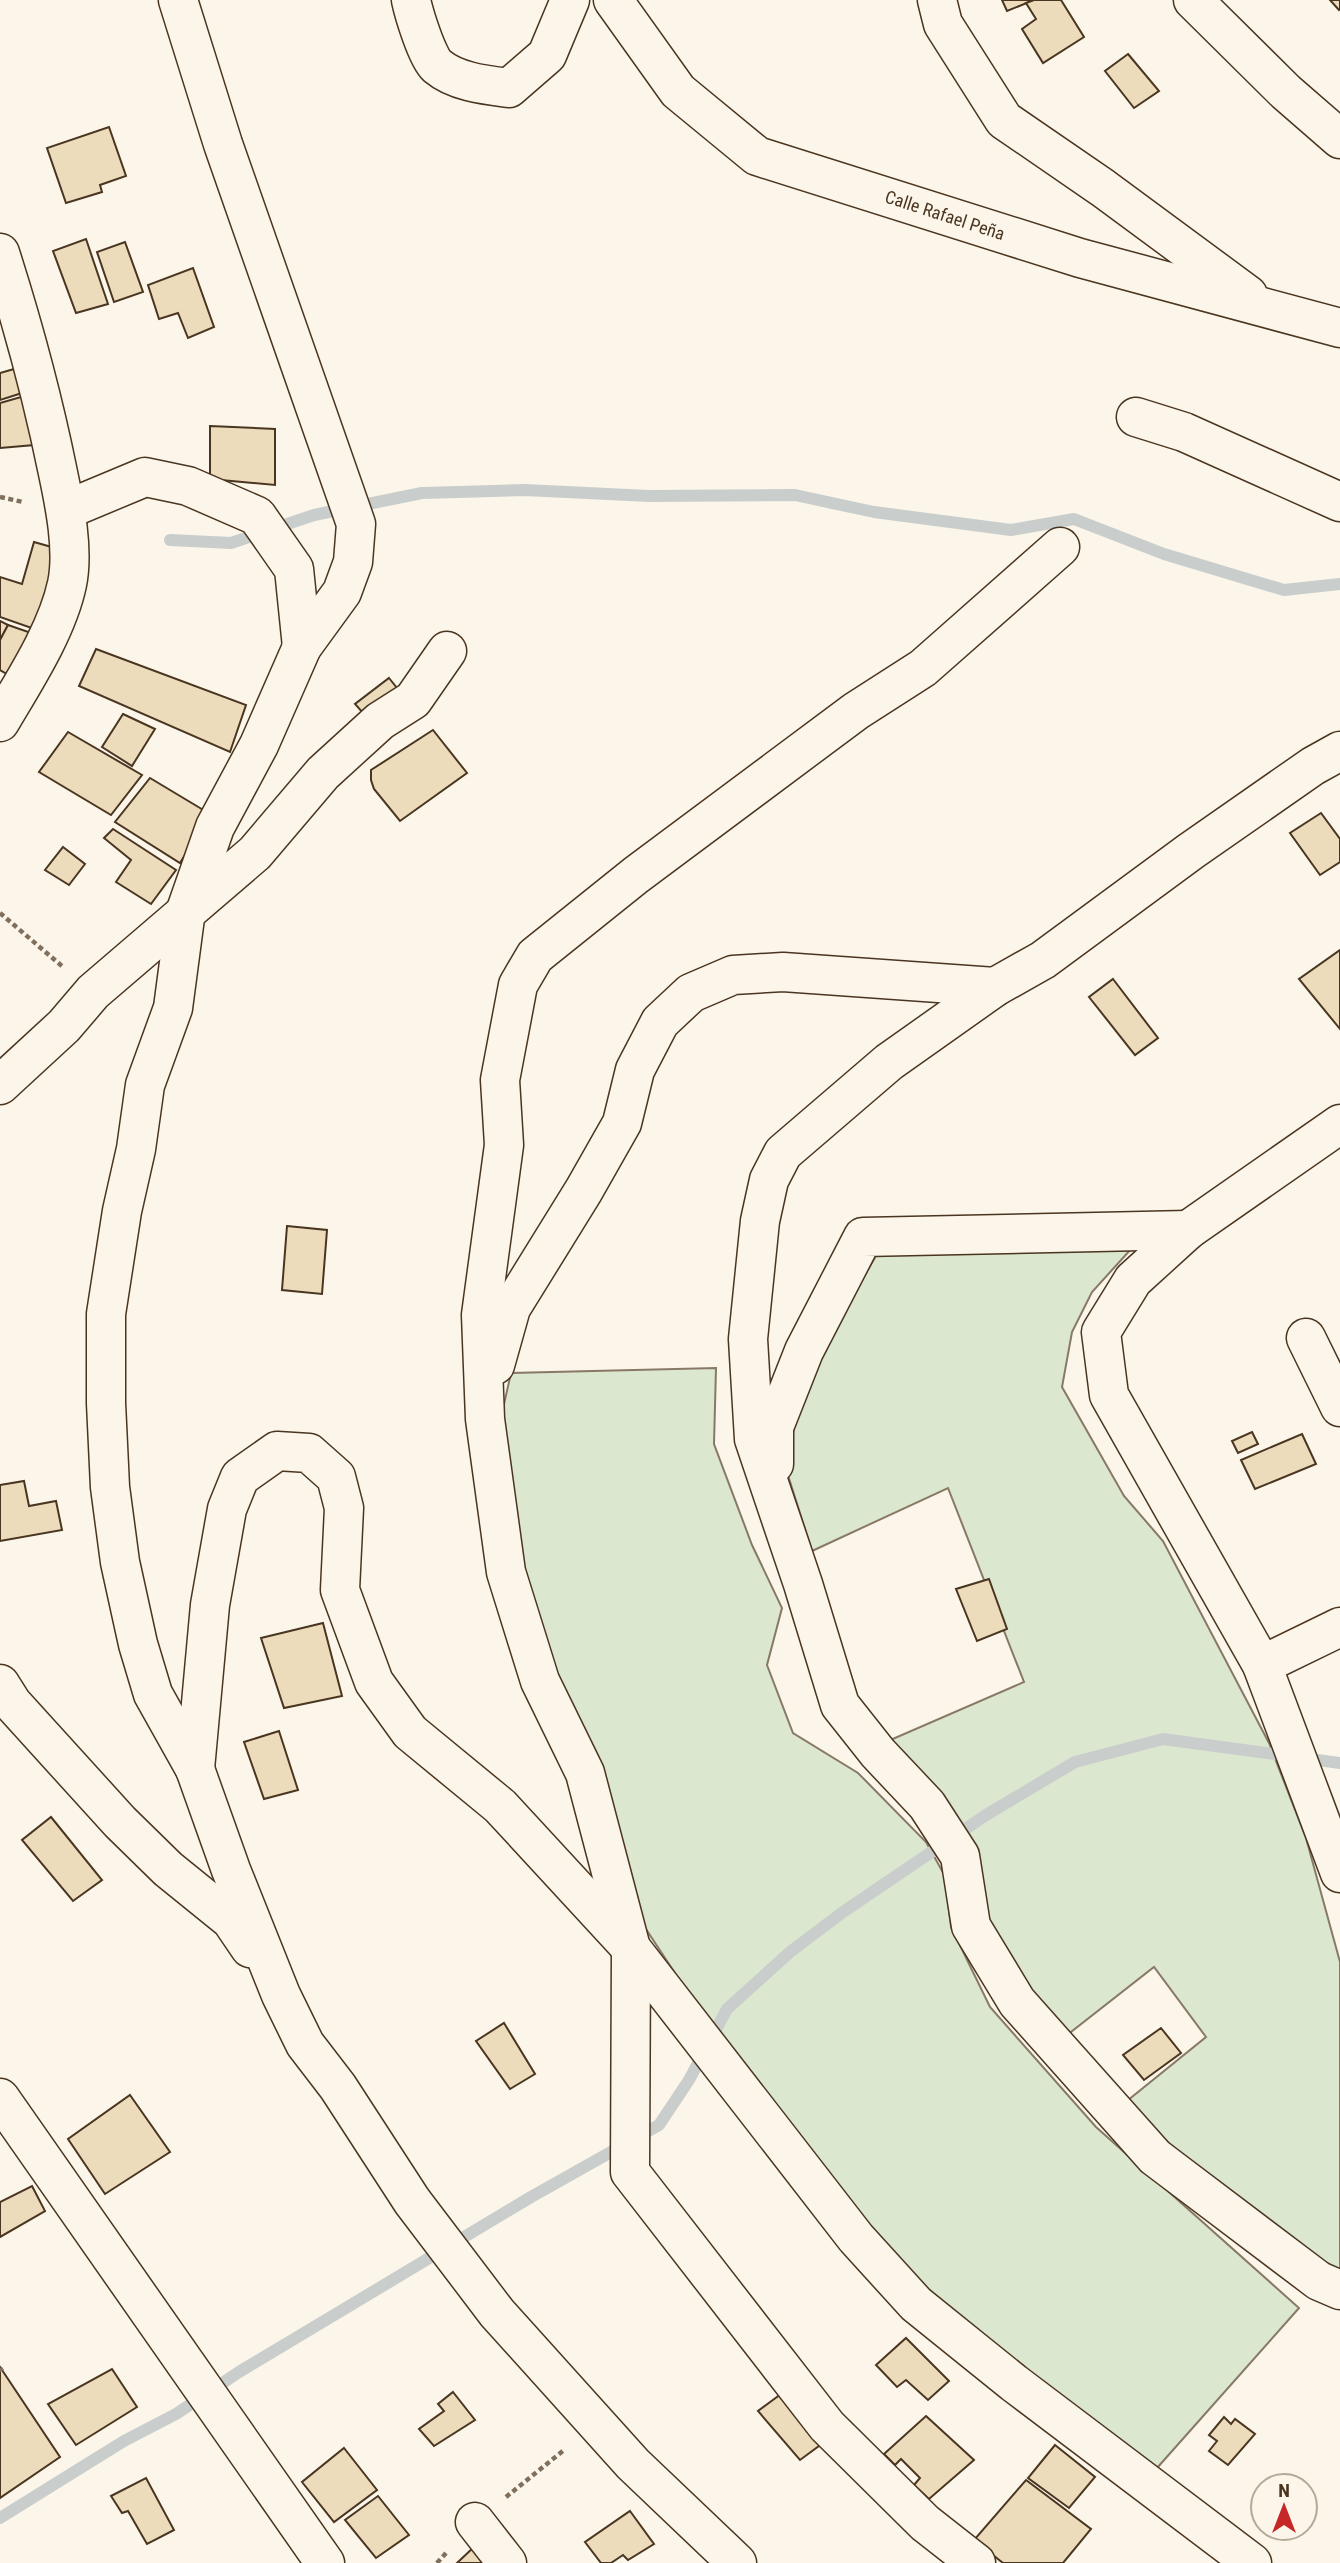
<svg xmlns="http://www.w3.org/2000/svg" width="1340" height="2563" font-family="'Roboto Condensed',sans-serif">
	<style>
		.green { fill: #dce7d0; stroke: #887966; stroke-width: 2 }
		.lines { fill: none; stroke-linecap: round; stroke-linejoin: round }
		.stream { stroke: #c9cecd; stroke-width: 12 }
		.building { fill: #ecdcbc; stroke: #4a3520; stroke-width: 2 }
		.minor-casing { stroke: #4a3520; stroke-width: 41 }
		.path { stroke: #7f6f5c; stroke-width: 4.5; stroke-dasharray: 5 3.5; stroke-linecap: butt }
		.minor { stroke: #fbf6e9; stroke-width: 38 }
		.labels { text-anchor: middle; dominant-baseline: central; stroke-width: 5; stroke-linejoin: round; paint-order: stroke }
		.street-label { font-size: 18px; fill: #4a3520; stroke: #fbf6e9 }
	</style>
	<rect width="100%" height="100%" fill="#fbf6e9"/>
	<g class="green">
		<polygon points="1132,1248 1092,1292 1072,1332 1062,1387 1124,1496 1163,1541 1269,1743 1306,1838 1340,1962 1340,2269 1302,2251 1122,2105 1206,2037 1154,1967 1062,2039 1003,1963 888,1741 1024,1682 948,1488 812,1551 786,1469 803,1382 877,1254"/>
		<polygon points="716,1368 714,1444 752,1545 782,1608 767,1665 793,1733 858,1773 926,1842 945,1876 951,1927 990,2007 1096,2127 1299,2308 1149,2477 924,2293 700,2011 640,1920 542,1657 511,1526 500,1422 511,1373"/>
	</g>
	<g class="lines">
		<g class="stream">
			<polyline points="170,540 231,543 314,515 422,493 525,490 649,496 795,495 874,512 1011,530 1074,519 1164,554 1284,590 1340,584"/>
			<polyline points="0,2518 124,2441 176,2414 239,2372 531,2197 659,2125 689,2080 727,2009 790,1952 843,1912 986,1815 1075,1762 1163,1739 1340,1763"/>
		</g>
	</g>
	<g class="building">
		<polygon points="1002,0 1034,0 1007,11"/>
		<polygon points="1034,0 1061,0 1084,37 1043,63 1022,29 1036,19 1026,3"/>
		<polygon points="1330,0 1340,0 1340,9 1339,10"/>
		<polygon points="1128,54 1159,91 1134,108 1105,71"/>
		<polygon points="109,127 126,176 100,185 102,192 66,203 47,148"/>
		<polygon points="86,239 108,304 76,313 53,251"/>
		<polygon points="125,242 143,292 114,302 97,252"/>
		<polygon points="193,268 214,327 188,338 178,313 159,319 148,285"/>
		<polygon points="14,369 22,393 0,400 0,373"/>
		<polygon points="42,391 57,443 0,448 0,403"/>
		<polygon points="210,426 275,429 275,485 210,479"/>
		<polygon points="34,542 69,552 43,632 0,617 0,577 22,584"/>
		<polygon points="0,621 8,625 0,640"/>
		<polygon points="8,625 43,637 21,682 0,670 0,640"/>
		<polygon points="96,649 246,705 230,752 79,686"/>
		<polygon points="389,678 405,698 371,722 355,704"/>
		<polygon points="123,714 155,729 132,766 102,747"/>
		<polygon points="433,730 467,773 400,821 374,789 371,780 371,770"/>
		<polygon points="68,732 142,775 111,815 39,772"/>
		<polygon points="150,778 210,814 180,863 115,822"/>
		<polygon points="1321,813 1340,839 1340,862 1320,875 1290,833"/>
		<polygon points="113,829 176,870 151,904 116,882 131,860 104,838"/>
		<polygon points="63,847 85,864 69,885 45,870"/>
		<polygon points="1340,950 1340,1029 1299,979"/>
		<polygon points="1113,979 1158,1038 1135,1055 1089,997"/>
		<polygon points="287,1226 327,1230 322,1294 282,1290"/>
		<polygon points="1252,1432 1258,1444 1238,1453 1232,1441"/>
		<polygon points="1302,1434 1316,1464 1255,1489 1241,1460"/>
		<polygon points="24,1481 29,1506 56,1501 62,1530 0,1541 0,1485"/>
		<polygon points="989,1579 1007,1629 977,1641 956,1589"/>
		<polygon points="323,1623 342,1696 284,1708 261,1638"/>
		<polygon points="279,1731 298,1790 264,1799 244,1742"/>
		<polygon points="51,1817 102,1880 73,1901 22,1840"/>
		<polygon points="504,2023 535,2074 510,2089 476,2041"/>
		<polygon points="1161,2028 1181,2053 1144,2080 1123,2055"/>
		<polygon points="130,2095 170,2152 105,2194 68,2139"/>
		<polygon points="32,2186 45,2211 0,2237 0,2202"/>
		<polygon points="906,2338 949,2381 928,2400 906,2380 897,2387 876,2365"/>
		<polygon points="0,2367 60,2457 0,2498"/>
		<polygon points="112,2369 137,2407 76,2445 48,2404"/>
		<polygon points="785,2391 827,2440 800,2460 758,2411"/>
		<polygon points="453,2392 475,2420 434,2446 419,2429 444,2411 438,2404"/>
		<polygon points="926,2416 974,2460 929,2499 914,2485 920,2478 901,2459 895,2465 884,2454"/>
		<polygon points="1224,2417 1231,2424 1235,2419 1255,2434 1228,2465 1209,2451 1217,2441 1209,2435"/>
		<polygon points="1055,2445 1095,2477 1069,2508 1028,2478"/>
		<polygon points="344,2448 377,2490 334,2522 302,2482"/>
		<polygon points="146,2478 174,2530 147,2544 128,2511 122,2513 111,2496"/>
		<polygon points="1026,2480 1091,2529 1063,2563 1003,2563 974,2540"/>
		<polygon points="378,2496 409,2535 376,2558 345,2520"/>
		<polygon points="630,2511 654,2544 628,2560 623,2555 611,2563 601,2563 585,2542"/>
		<polygon points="475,2546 490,2563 457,2563"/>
	</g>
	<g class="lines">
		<defs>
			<g id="minor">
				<polyline points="178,0 223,144 356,524 353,562 342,592 302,647 259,745 215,827 186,910 173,1008 145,1085 136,1149 122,1211 106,1314 106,1403 110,1487 120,1562 138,1644 153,1694 195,1769 231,1870 281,1995 305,2044 338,2087 412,2201 497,2313 633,2464 737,2563"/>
				<path d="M411,0C414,14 427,57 437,66C456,82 485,85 509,88L547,55L570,0"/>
				<polyline points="613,0 678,91 757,156 1080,258 1340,328"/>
				<polyline points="937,0 943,24 1004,120 1103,188 1248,295"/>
				<polyline points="1193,0 1286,92 1340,139"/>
				<path d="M0,253C23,325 43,399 58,473C65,506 74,551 67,584C57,631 24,681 0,722"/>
				<polyline points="1136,417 1184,432 1340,502"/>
				<polyline points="66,510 145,477 188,486 257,516 294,569 302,647"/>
				<polyline points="1340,751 1313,766 1191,851 1043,960 995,987 889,1062 783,1153 769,1180 760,1221 748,1339 754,1439 803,1584 840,1705 878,1753 927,1805 960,1856 971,1926 1017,2002 1155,2157 1319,2281 1340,2290"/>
				<polyline points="0,1085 64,1026 93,992 255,853 323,773 380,721 413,700 447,651"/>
				<polyline points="1340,1124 1188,1230 1133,1280 1101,1332 1109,1395 1262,1665 1340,1873"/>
				<polyline points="1306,1338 1340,1407"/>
				<polyline points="495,1365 511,1308 584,1190 622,1123 635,1070 660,1022 691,993 733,975 783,972 995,987"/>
				<polyline points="774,1464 774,1427 804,1351 863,1237 1188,1230"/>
				<polyline points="1262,1665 1340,1627"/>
				<polyline points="0,1684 12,1703 120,1822 168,1869 231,1920 250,1948"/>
				<polyline points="195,1769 210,1605 227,1509 240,1477 277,1451 309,1453 336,1477 344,1508 340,1590 374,1682 410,1732 500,1806 631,1948 856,2238 916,2304 1014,2383 1252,2563"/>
				<polyline points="0,2098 325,2563"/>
				<polyline points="475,2522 507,2563"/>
				<polyline points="976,2563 925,2523 827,2426 630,2172 631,1948 585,1773 540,1681 506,1572 485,1419 481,1315 504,1145 500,1080 518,985 535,956 636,875 856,711 923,668 1060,547"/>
			</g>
		</defs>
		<use href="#minor" class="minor-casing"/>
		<g class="path">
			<polyline points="0,497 23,502"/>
			<polyline points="0,913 63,967"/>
			<polyline points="0,2368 2,2371"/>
			<polyline points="506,2497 564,2450"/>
			<polyline points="437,2563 446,2553"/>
		</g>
		<use href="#minor" class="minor"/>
	</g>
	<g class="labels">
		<g class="street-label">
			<text transform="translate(945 215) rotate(18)">Calle Rafael Peña</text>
		</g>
	</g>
	<g transform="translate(1284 2507)"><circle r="33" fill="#fbf6e9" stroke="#b4a999" stroke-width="2"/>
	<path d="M0-5L12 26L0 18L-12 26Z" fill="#c62828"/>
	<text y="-10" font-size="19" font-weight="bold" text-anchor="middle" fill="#4a3520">N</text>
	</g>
</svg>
